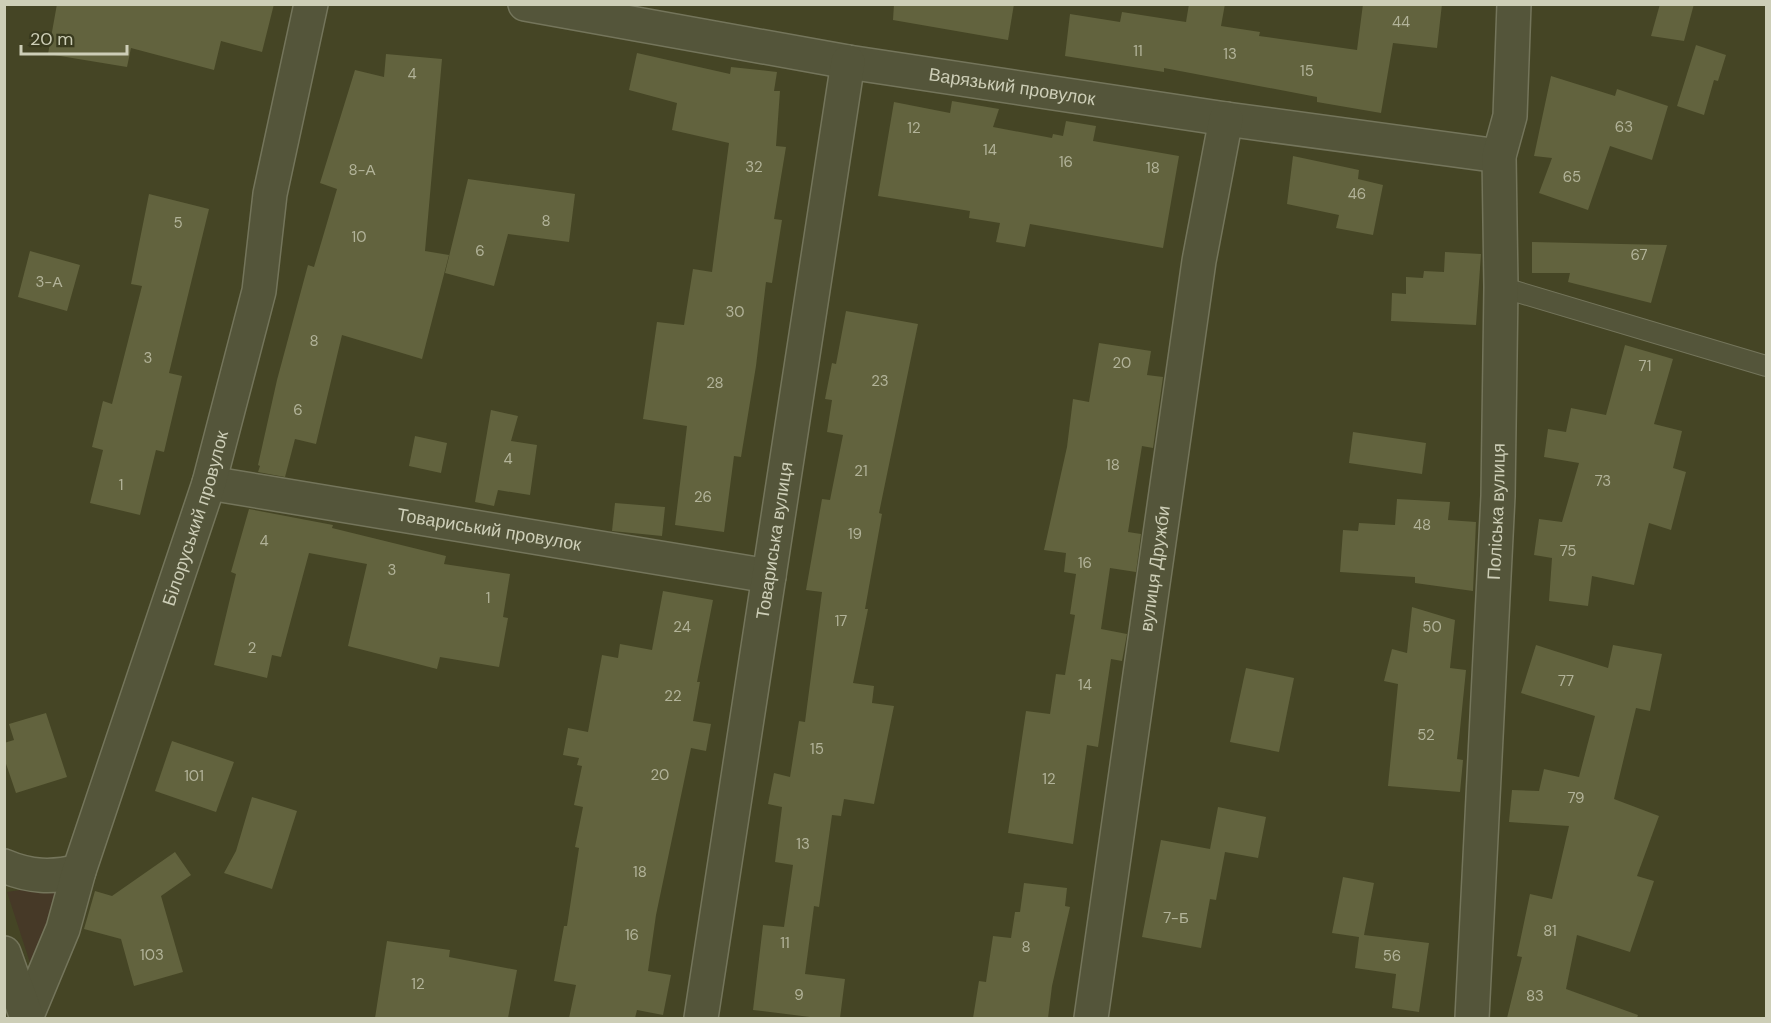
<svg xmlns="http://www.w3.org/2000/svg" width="1771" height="1023" font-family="'DM Sans',sans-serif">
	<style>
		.green { fill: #463927 }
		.building { fill: #62633e }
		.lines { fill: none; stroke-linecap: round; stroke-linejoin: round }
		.service-casing { stroke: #74755b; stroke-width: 22 }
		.minor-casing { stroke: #74755b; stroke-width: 36 }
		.tertiary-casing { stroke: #74755b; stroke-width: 36 }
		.service { stroke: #54553a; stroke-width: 20 }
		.minor { stroke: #54553a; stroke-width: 33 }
		.tertiary { stroke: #54553a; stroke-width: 33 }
		.labels { text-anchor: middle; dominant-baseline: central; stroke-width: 4.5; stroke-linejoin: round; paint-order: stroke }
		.number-label { font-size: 15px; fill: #b2b399 }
		.street-label { font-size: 18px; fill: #cdceb7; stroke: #393a1e }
	</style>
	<rect width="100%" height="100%" fill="#454525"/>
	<polygon class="green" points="66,883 32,969 7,892"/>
	<g class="building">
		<polygon points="57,4 274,4 262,52 221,41 214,70 131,48 127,67 48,54"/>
		<polygon points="894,4 1014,4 1008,40 893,20"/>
		<polygon points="1189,4 1225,4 1221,26 1260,32 1259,36 1357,50 1363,4 1442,4 1437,48 1393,43 1381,113 1317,102 1317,97 1164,68 1164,72 1065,56 1070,14 1120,22 1122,12 1186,22"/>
		<polygon points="1660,4 1694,4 1684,41 1651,36"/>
		<polygon points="1696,45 1726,55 1718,81 1714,80 1704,115 1677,106"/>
		<polygon points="637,53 730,74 731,67 777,72 774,91 780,91 776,146 786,147 774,219 782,220 772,283 766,282 756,366 741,457 734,456 724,532 675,525 687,426 643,419 657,322 684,325 693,269 712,272 729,143 672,130 677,103 629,90"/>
		<polygon points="386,54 442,59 425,251 449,255 422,359 342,335 316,444 295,439 285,477 258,472 260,466 258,465 277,380 308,265 314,267 337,189 320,183 355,70 384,77"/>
		<polygon points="1551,76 1615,96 1617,89 1668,106 1652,160 1610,146 1588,210 1539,193 1552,158 1534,156"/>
		<polygon points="952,101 999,109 993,127 1052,138 1053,134 1063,136 1066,121 1096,126 1093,141 1179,156 1163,248 1030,224 1025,247 996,242 1000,223 969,218 970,211 878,196 894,102 950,113"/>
		<polygon points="1293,156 1359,170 1358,179 1383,185 1373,235 1336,228 1339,215 1287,204"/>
		<polygon points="468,179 575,194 569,242 508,234 494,286 445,273"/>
		<polygon points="149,194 209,209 169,373 182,376 164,452 156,450 140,515 90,503 103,450 92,447 103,401 112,404 142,286 131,284"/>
		<polygon points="1532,242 1667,245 1651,303 1568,282 1570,273 1532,273"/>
		<polygon points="30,251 80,265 67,311 18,297"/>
		<polygon points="1445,252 1481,254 1476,325 1391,321 1392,293 1406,294 1406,277 1423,278 1424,271 1444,272"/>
		<polygon points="846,311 918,324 879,513 882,514 865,609 868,609 853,683 874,686 872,703 894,706 874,804 844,799 841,816 832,815 819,907 814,906 805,974 845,979 840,1018 818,1018 753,1010 763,925 784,927 793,865 775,862 782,807 768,804 774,773 790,777 799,721 805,722 822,592 806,590 822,499 830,500 843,435 827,432 832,400 825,399 832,363 836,364"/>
		<polygon points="1099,343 1151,351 1147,375 1163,377 1153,448 1142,446 1128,532 1141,534 1136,572 1110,568 1101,629 1127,634 1122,661 1111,659 1098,747 1087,745 1073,844 1008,833 1026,711 1050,714 1056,674 1065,675 1075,615 1070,614 1076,574 1064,572 1066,553 1044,550 1067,447 1073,399 1089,402"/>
		<polygon points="1625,345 1673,359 1654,424 1682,431 1673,468 1686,472 1671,530 1649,523 1634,585 1592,576 1588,606 1549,601 1552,558 1534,555 1539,519 1562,522 1579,463 1544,457 1548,429 1566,432 1571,408 1606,415"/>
		<polygon points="491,410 518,416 511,441 537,445 530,495 498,490 494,506 475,502"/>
		<polygon points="1353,432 1426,443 1422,474 1349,463"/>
		<polygon points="415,436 447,443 441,473 409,466"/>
		<polygon points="1397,499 1450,502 1448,520 1476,522 1473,591 1415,583 1415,577 1340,572 1343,530 1358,531 1359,523 1395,525"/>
		<polygon points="615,503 665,507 662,536 612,531"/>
		<polygon points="249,509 333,525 332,528 446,556 444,564 510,574 503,617 508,618 499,667 440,657 437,669 348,646 367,564 309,553 281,657 272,655 267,678 214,665 236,574 231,572"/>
		<polygon points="663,591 713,600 697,682 700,682 693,721 711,724 706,751 691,748 656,915 648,971 671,975 663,1015 637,1010 635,1018 569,1018 576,985 554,981 564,926 567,926 579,848 575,847 583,807 574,805 582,766 577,765 579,758 563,755 568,728 588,732 602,655 618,658 620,644 652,650"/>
		<polygon points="1412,607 1455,620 1450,668 1466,670 1457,759 1463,760 1460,792 1388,786 1398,684 1384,681 1392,649 1407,653"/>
		<polygon points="1536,645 1608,668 1613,645 1662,654 1650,711 1636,708 1614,799 1659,816 1637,876 1654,881 1630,952 1577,935 1566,989 1638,1015 1637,1018 1507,1018 1522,957 1517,956 1530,894 1552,899 1569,826 1509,822 1512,790 1539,791 1544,769 1579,777 1595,716 1521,693"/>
		<polygon points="1246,668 1294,678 1279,752 1230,742"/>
		<polygon points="46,713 67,777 16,793 4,758 4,743 14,740 9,724"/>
		<polygon points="172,741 234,762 216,812 155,791"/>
		<polygon points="252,797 297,811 272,889 224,873 236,851"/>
		<polygon points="1218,807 1266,817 1258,858 1225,852 1216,900 1210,899 1201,948 1142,937 1161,840 1210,849"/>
		<polygon points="175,852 191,875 161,896 183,972 134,986 121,939 84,929 95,891 112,896"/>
		<polygon points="1343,877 1374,883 1364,935 1429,943 1419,1012 1392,1008 1396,974 1355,968 1359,937 1332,933"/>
		<polygon points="1024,883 1067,888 1065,906 1070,907 1052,986 1048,1018 973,1018 979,981 986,982 993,936 1011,938 1015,912 1020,912"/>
		<polygon points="387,941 450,950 449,957 517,970 508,1018 375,1018"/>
	</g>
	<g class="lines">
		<defs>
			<polyline id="service" points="1501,287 1766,366"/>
			<g id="minor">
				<path id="s1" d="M525,4L848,62L1226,119L1499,156"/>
				<path id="s2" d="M209,483L769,576"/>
				<path d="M4,866C30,877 52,878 79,871"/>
				<path id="s3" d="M26,1018L63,929L79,871L209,483L259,291L270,194L311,4"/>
				<path id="s4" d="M701,1018L848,62"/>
				<path id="s5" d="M1091,1018L1199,261L1226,119"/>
				<path id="s6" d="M1472,1018L1498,496L1501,287L1499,156L1510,116L1514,4"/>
			</g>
			<polyline id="tertiary" points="4,953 27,1018"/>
		</defs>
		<use href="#service" class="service-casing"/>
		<use href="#minor" class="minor-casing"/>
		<use href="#tertiary" class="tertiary-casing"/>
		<use href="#service" class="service"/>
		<use href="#minor" class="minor"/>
		<use href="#tertiary" class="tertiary"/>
	</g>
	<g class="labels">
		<g class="number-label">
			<text x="1401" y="22">44</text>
			<text x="1138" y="51">11</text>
			<text x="1230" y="54">13</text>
			<text x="1307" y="71">15</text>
			<text x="412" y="74">4</text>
			<text x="1624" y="127">63</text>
			<text x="914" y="128">12</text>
			<text x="990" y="150">14</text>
			<text x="1066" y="162">16</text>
			<text x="754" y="167">32</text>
			<text x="1153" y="168">18</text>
			<text x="362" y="170">8-А</text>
			<text x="1572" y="177">65</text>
			<text x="1357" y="194">46</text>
			<text x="546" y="221">8</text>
			<text x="178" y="223">5</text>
			<text x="359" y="237">10</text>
			<text x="480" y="251">6</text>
			<text x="1639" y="255">67</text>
			<text x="49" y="282">3-А</text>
			<text x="735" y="312">30</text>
			<text x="314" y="341">8</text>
			<text x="148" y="358">3</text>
			<text x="1122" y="363">20</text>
			<text x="1645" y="366">71</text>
			<text x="880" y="381">23</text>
			<text x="715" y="383">28</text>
			<text x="298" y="410">6</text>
			<text x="508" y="459">4</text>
			<text x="1113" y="465">18</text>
			<text x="861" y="471">21</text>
			<text x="1603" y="481">73</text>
			<text x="121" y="485">1</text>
			<text x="703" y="497">26</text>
			<text x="1422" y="525">48</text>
			<text x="855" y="534">19</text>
			<text x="264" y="541">4</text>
			<text x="1568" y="551">75</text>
			<text x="1085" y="563">16</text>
			<text x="392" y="570">3</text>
			<text x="488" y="598">1</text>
			<text x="841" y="621">17</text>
			<text x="682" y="627">24</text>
			<text x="1432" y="627">50</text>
			<text x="252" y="648">2</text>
			<text x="1566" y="681">77</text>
			<text x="1085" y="685">14</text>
			<text x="673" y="696">22</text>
			<text x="1426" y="735">52</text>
			<text x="817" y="749">15</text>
			<text x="660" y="775">20</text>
			<text x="194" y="776">101</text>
			<text x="1049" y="779">12</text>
			<text x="1576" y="798">79</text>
			<text x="803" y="844">13</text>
			<text x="640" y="872">18</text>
			<text x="1176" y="918">7-Б</text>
			<text x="1550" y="931">81</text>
			<text x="632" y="935">16</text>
			<text x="785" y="943">11</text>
			<text x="1026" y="947">8</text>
			<text x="152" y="955">103</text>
			<text x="1392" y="956">56</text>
			<text x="418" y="984">12</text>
			<text x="799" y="995">9</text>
			<text x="1535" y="996">83</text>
		</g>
		<g class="street-label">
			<text stroke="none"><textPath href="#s1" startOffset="494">Варязький провулок</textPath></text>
			<text stroke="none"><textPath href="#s6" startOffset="507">Поліська вулиця</textPath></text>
			<text stroke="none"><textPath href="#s3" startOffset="528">Білоруський провулок</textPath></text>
			<text stroke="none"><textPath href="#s2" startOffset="284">Товариський провулок</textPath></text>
			<text stroke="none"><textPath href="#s4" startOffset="483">Товариська вулиця</textPath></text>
			<text stroke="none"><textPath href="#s5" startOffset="454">вулиця Дружби</textPath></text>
		</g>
	</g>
	<rect width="1771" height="1023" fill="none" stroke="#cdceb7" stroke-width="12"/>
	<path d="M21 45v9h106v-9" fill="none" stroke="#cdceb7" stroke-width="3"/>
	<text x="30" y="45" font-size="18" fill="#cdceb7" stroke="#393a1e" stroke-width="4.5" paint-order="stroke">20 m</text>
</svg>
